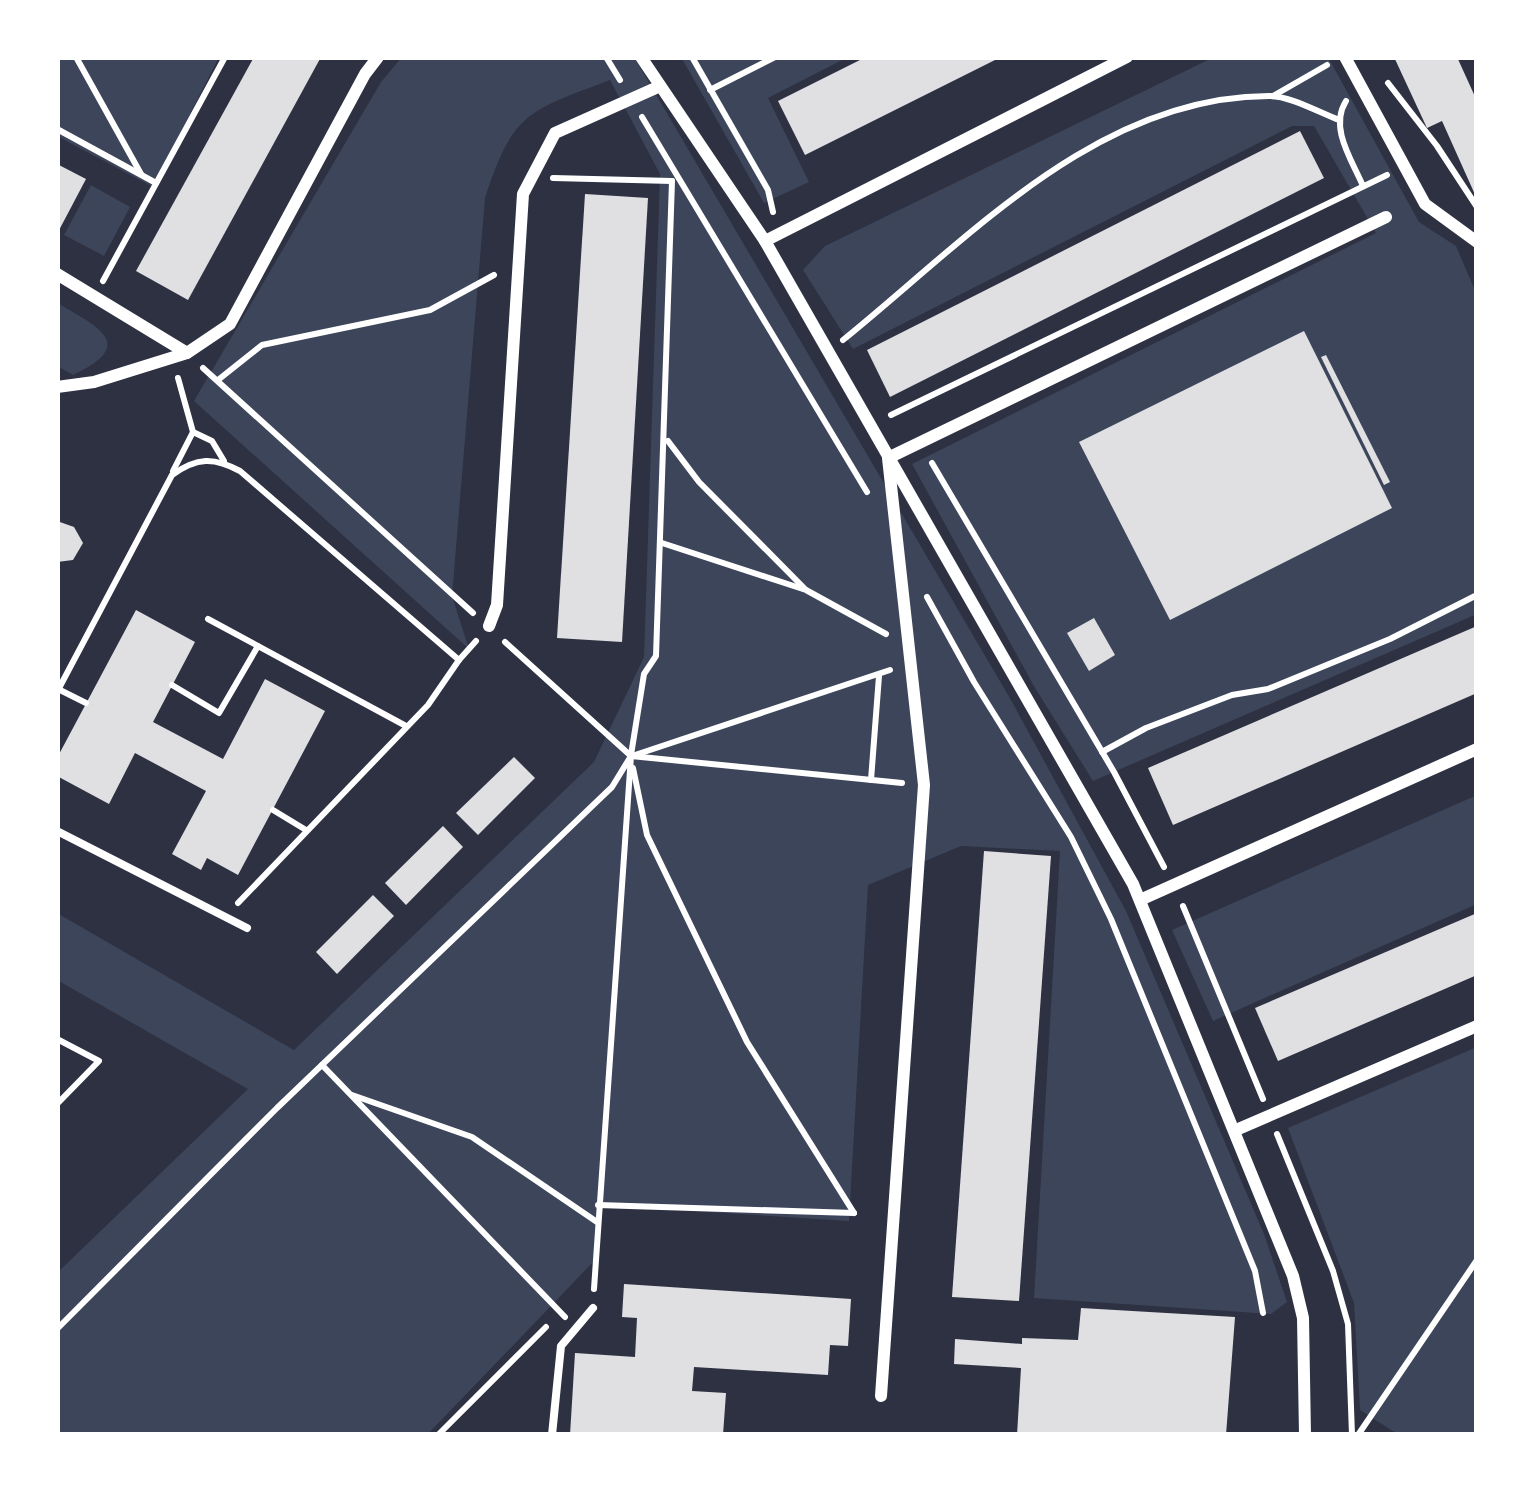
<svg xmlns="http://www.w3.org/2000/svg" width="1534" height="1492" font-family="'Work Sans',sans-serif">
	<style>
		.green { fill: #3c4559 }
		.building { fill: #e0e0e3 }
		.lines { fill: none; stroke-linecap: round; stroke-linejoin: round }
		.path { stroke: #fff; stroke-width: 6 }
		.service { stroke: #fff; stroke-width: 8 }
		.minor { stroke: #fff; stroke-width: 12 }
	</style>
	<rect width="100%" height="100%" fill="#2d3142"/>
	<g class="green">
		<polygon points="57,57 219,57 153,187 57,136"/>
		<path d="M402,57H634L1011,700L1126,911L1264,1234L1287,1302L1271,1314L1034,1298L1060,851L961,846L868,885L849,1221L598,1205L596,1259L427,1435H57V1273L248,1089L57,980V913L294,1050L594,762L644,657L660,174L610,80C529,111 513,111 485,198L452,596L469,649L194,401L381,82Z"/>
		<polygon points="681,57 848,57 768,98 809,182 764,203"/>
		<polygon points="1214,57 1328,57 1419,222 1456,246 1477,295 1477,614 1093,781 1035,688 912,464 1376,233 1314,126 1292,126 853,349 803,270 825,246"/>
		<polygon points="91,185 130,207 104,256 64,235"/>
		<path d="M59,304C100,328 137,345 73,375L57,366Z"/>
		<polygon points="1477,795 1477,904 1213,1021 1172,930"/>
		<polygon points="1477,1047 1477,1435 1399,1435 1360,1410 1354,1303 1288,1128"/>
	</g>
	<g class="building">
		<polygon points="254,57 321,57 188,300 136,271"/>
		<polygon points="866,57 1001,57 805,155 778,101"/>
		<polygon points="1394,57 1457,57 1477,101 1477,199 1442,121 1427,128"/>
		<polygon points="1300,131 1324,178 890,397 867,350"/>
		<polygon points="57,164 86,179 57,234"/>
		<polygon points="585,194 648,198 622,642 557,638"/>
		<polygon points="1304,331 1392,508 1170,620 1079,442"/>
		<polygon points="1326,355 1390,482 1384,485 1321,357"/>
		<polygon points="57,521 74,527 83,543 73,560 57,562"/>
		<polygon points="136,610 195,642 153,722 223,759 265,679 325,711 238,875 207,858 201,870 172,854 206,791 135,753 109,804 57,776 57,758"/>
		<polygon points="1094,618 1115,655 1089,671 1067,633"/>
		<polygon points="1477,626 1477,693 1173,825 1148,768"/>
		<polygon points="514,757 535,778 478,835 456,813"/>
		<polygon points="443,826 463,847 406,905 385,883"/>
		<polygon points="984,851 1051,856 1019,1301 952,1297"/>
		<polygon points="373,895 394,916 337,974 316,952"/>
		<polygon points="1477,913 1477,975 1278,1061 1255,1008"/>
		<polygon points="624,1284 851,1299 848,1346 830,1345 828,1375 694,1367 692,1391 726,1393 723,1435 570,1435 575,1353 635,1357 637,1318 622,1317"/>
		<polygon points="1081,1308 1235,1317 1226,1435 1017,1435 1021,1368 954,1364 955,1339 1022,1344 1022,1338 1078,1340"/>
	</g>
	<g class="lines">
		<g class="path">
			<polyline points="76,57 141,174"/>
			<polyline points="606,57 620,80"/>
			<polyline points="692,57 768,190 773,212"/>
			<polyline points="1388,83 1437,146 1477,207"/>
			<polyline points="710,90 775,57"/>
			<polyline points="1273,96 1327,65"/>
			<path d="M1346,101C1329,128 1352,160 1363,186"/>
			<polyline points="642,117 867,492"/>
			<polyline points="57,129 156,183"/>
			<polyline points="553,178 672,181"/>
			<polyline points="103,281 225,57"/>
			<path d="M843,340C967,240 1097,96 1269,96C1290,96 1318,112 1339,120"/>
			<polyline points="203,368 473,613"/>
			<polyline points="178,378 193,432"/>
			<polyline points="218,380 262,345 430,310 494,275"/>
			<polyline points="891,415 1387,175"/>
			<polyline points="668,441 699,482 805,589"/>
			<polyline points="932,463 1114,772 1164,867"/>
			<polyline points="173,471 193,432 212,441 224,461"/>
			<polyline points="662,543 806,590 886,634"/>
			<polyline points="927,597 974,682 1071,837 1111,919 1255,1271 1263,1313"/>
			<polyline points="208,619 406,726"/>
			<polyline points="505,642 631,756 902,783"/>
			<polyline points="459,660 476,641"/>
			<polyline points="172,685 219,713 258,646"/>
			<polyline points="58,689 86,703"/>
			<path d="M57,692L172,475C197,457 214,457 240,471L459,660L428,705L238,903"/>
			<polyline points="1102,752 1146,728 1232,695 1268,689 1390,639 1477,595"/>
			<polyline points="631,755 644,674 656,656 672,181"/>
			<polyline points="635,755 890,670"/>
			<polyline points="633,768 647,835 747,1042 854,1213"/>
			<polyline points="871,780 879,676"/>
			<polyline points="273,810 306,830"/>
			<polyline points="1183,906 1263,1099"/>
			<polyline points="57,1039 99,1061 57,1104"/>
			<polyline points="322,1065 565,1317"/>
			<polyline points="352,1095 472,1137 597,1222"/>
			<polyline points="1277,1134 1333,1271 1348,1324 1352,1435"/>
			<polyline points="598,1205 854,1213"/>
			<polyline points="57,1329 277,1108 612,787 631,756 594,1289"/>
			<polyline points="438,1435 546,1327"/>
			<polyline points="1358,1435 1477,1260"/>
		</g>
		<g class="service">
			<polyline points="57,831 247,928"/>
			<polyline points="552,1435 561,1346 593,1308"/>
		</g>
		<g class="minor">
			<polyline points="641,57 765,241 1133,884 1293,1276 1303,1318 1305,1435"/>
			<polyline points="1345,57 1425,204 1477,242"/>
			<polyline points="765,241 1127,57"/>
			<polyline points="57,274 187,353"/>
			<polyline points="57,387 94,382 187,353 230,324 365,74 378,57"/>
			<polyline points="489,626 497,605 523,194 555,133 658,87"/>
			<polyline points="1140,900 1477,749"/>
			<polyline points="1236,1130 1477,1026"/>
			<polyline points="881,1396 924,785 888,458 1386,217"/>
		</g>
	</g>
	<rect width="1534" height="1492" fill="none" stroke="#ffffff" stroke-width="120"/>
</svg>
